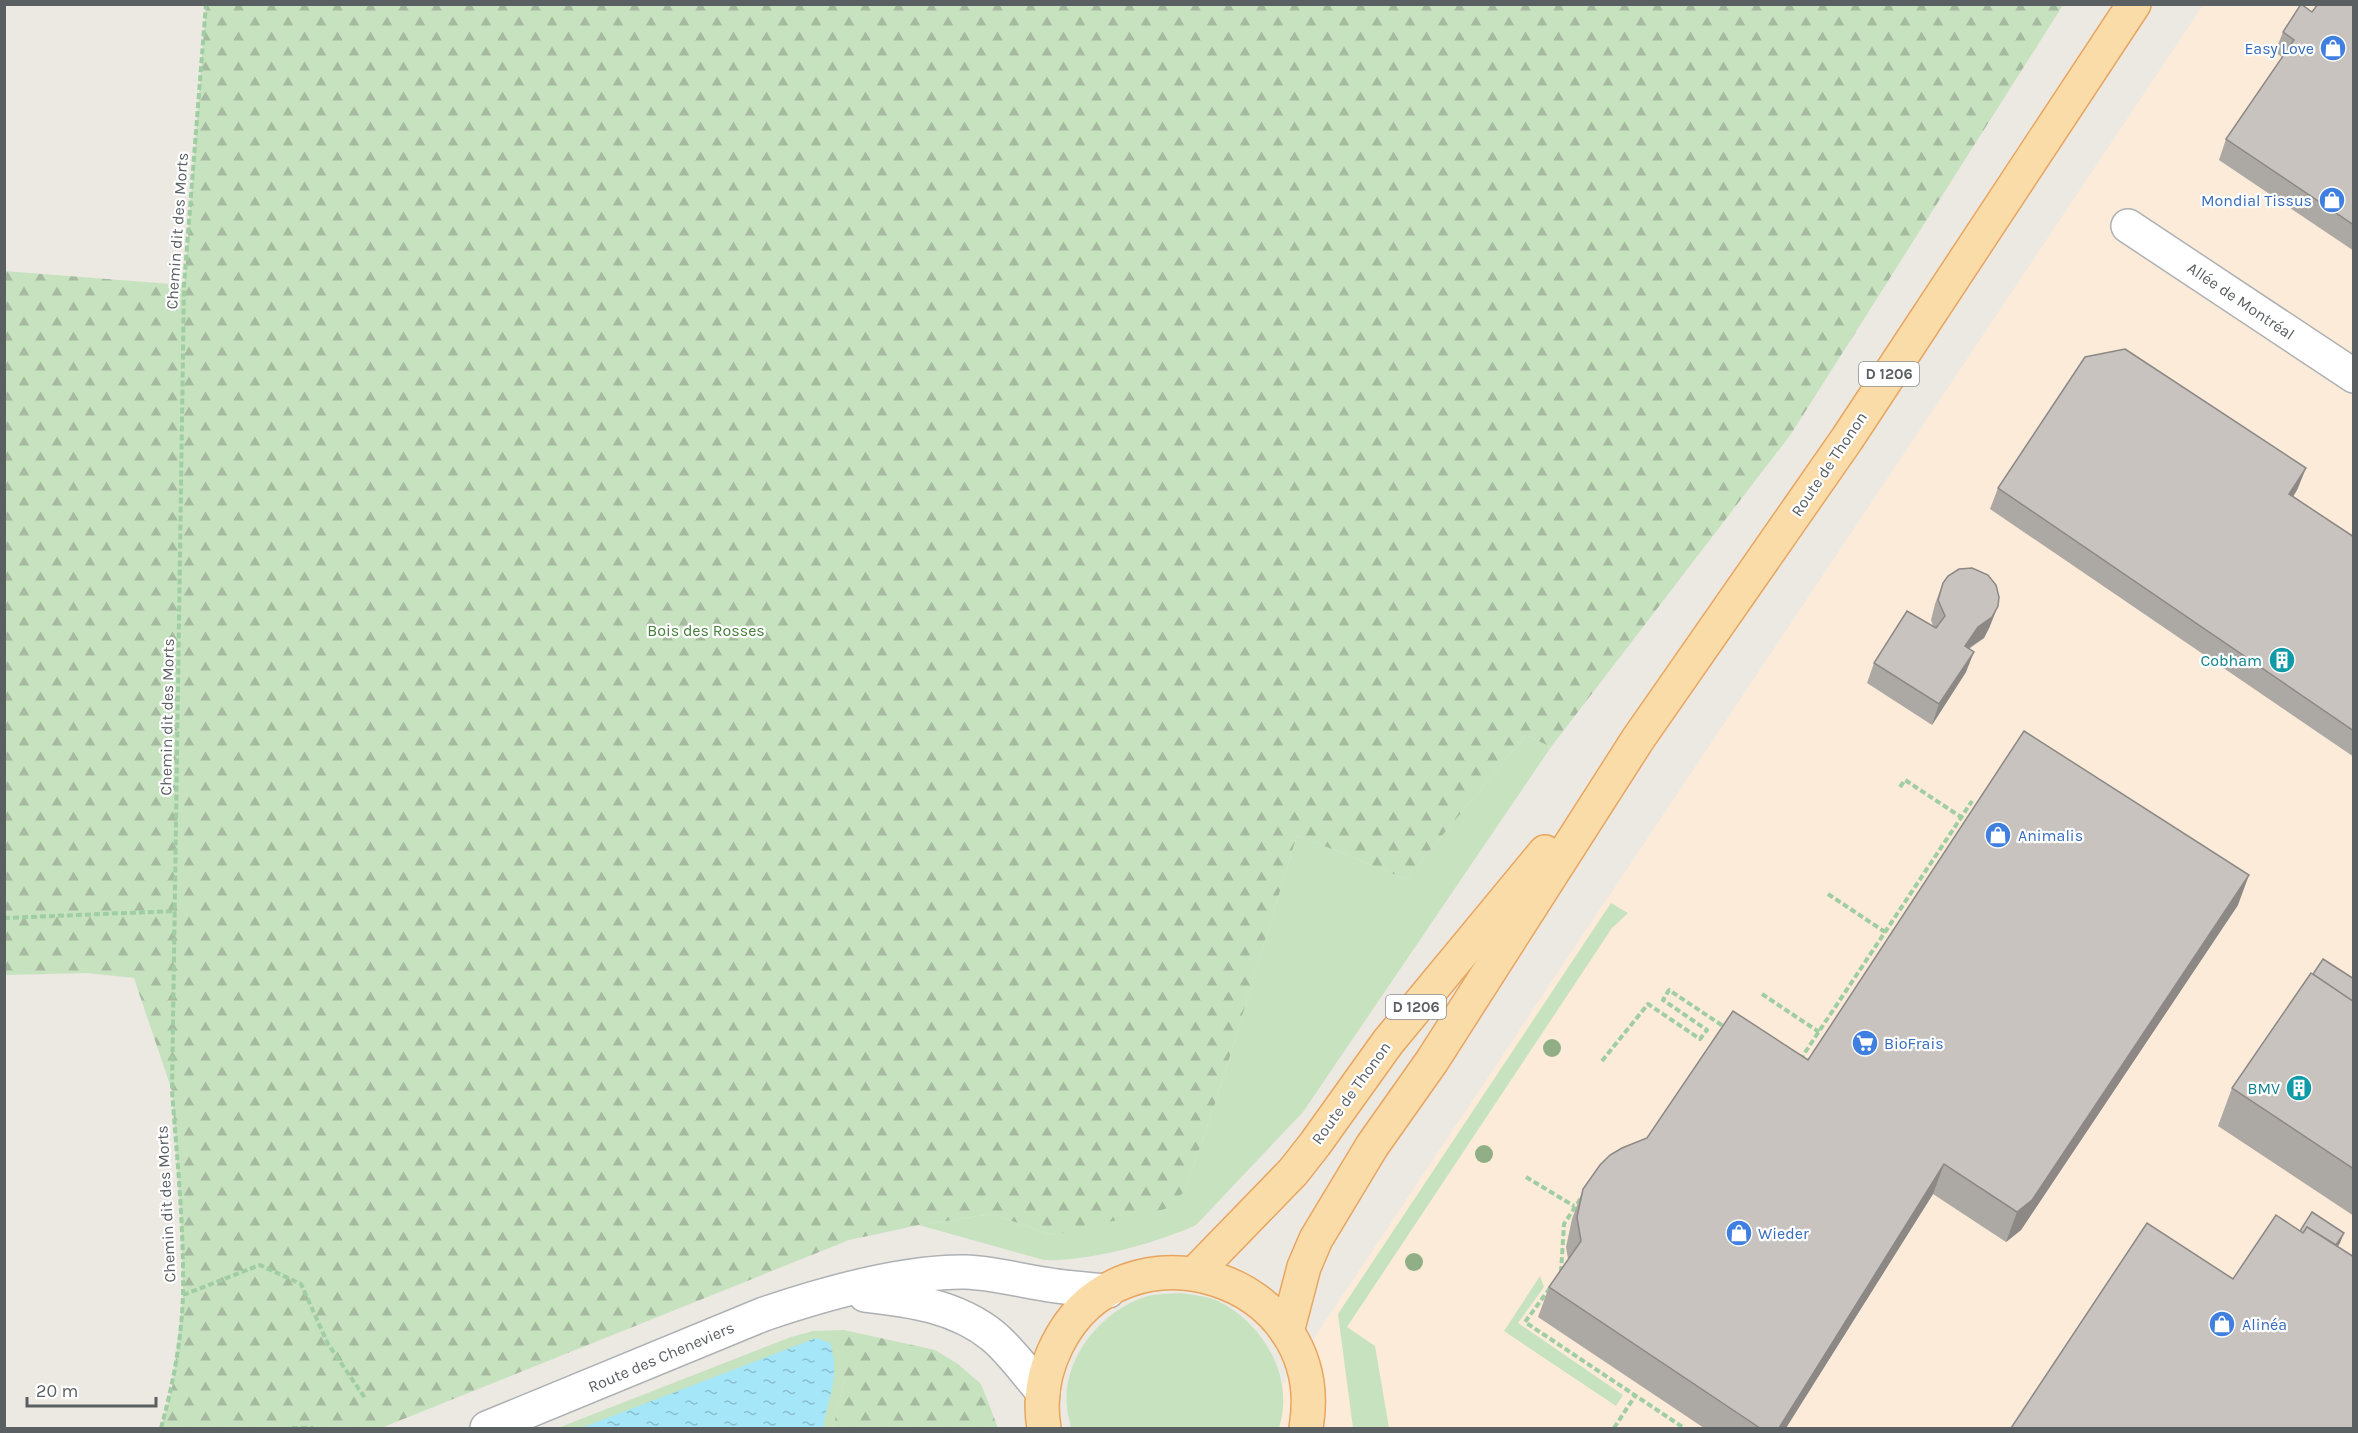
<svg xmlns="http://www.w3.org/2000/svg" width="2358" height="1433" font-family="Karla,sans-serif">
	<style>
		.commercial { fill: #fbebd8 }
		.green { fill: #c7e2bf }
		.forest { fill: url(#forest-firs) }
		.water { fill: url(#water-ripples) }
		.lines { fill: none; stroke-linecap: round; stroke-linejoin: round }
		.minor-casing { stroke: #adb1b4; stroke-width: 36 }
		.primary-casing { stroke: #e8a55f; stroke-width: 36 }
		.path { stroke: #a0cea3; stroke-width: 4; stroke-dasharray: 6 3; stroke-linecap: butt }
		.minor { stroke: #fff; stroke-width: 33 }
		.primary { stroke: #fadca9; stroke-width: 33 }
		.tree { fill: #90af86 }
		.wall { fill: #aca8a4 }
		.shaded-wall { fill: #8c8886 }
		.building { fill: #c8c3bf; stroke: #8c8886; stroke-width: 1.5 }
		.labels { text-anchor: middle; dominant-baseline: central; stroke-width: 4.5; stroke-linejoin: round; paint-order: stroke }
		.shield { fill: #fff; stroke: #8c8f91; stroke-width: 1.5 }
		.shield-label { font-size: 15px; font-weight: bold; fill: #5a5f62 }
		.shop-label { font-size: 16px; fill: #366cbe; stroke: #fff; text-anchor: start }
		.street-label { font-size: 16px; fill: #5a5f62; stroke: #fff }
		.park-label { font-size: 16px; fill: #45813a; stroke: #fff }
		.culture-label { font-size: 16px; fill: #0d838f; stroke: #fff; text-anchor: end }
	</style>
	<defs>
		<pattern id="forest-firs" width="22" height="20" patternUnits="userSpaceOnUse" patternTransform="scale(1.5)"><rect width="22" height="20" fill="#c7e2bf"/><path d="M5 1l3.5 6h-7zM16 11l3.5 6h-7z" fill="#a5ba9f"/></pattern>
		<pattern id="water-ripples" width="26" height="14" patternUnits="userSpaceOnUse" patternTransform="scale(1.5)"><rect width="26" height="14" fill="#a5e6f9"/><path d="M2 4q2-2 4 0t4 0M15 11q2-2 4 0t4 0" fill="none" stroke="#89becd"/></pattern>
	</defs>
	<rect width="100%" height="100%" fill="#ece8e2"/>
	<polygon class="commercial" points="2203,5 2353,5 2353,1428 1254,1428"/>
	<g class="green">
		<path d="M1526,735L1551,747L1303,1112L1196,1225C1157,1243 1087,1262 1044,1260L919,1225L992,1214L1052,1235L1185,1191L1220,1089L1297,835L1406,879Z"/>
		<polygon points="1611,903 1628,913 1612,928 1347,1327 1375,1346 1389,1428 1353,1428 1338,1314"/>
		<polygon points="1540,1276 1544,1287 1518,1323 1623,1395 1616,1406 1504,1331"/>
		<path d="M1181,1293C1193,1295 1207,1296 1218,1301C1264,1324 1295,1378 1279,1428H1071C1070,1421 1067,1413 1067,1406C1062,1359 1101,1311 1145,1297C1156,1293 1170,1294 1181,1293Z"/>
		<polygon points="844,1330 844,1380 833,1428 558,1428 791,1337 813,1331"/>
	</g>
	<g class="forest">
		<polygon points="206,5 206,4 2063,5 1791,434 1551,747 1526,735 1406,879 1297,835 1220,1089 1185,1191 1165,1209 1052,1235 992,1214 919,1225 849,1240 381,1428 161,1428 173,1383 183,1295 181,1220 172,1091 134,978 88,973 5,975 4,271 184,285"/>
		<polygon points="844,1330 935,1350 958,1364 981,1384 998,1428 833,1428 844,1380"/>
	</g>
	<path class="water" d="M816,1338L830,1343C841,1377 828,1396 823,1428H581Z"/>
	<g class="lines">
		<defs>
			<g id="minor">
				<polyline points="2128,226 2354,376"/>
				<path d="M865,1295C910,1300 956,1306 993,1336C1012,1352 1027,1374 1043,1392"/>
				<path d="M487,1428L764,1314C823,1294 904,1271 966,1272C992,1273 1018,1280 1044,1284C1065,1288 1087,1289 1108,1291"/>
			</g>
			<g id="primary">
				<polyline points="1194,1274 1293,1172 1315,1144 1388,1042 1545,852"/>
				<polyline points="1287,1332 1304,1267 1316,1239 1372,1146 1432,1061 1638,739 1847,439 2134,4"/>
				<path d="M1044,1428C1039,1399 1044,1371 1057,1345C1123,1212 1332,1276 1306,1428"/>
			</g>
		</defs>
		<use href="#minor" class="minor-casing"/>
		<use href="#primary" class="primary-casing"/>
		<g class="path">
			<polyline points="1900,787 1905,780 1961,817"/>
			<polyline points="1828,894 1885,932"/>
			<polyline points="4,918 176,911"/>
			<polyline points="1762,994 1819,1032"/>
			<polyline points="1800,1060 1972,801"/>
			<polyline points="1602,1061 1648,1004 1700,1039 1707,1030 1663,1000 1669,990 1726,1028"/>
			<polyline points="1526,1177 1574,1206"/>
			<polyline points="1561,1272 1564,1224 1581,1198"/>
			<polyline points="1550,1288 1525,1322 1684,1428"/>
			<polyline points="183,1295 260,1265 301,1284 328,1344 365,1398"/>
			<path d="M161,1428C173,1385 182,1338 183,1293C184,1226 177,1158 172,1091L184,285L206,4"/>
			<polyline points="292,1428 313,1428"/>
			<polyline points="1614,1428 1635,1396"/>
		</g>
		<use href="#minor" class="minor"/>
		<use href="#primary" class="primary"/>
	</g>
	<g class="tree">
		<circle cx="1552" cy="1048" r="9"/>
		<circle cx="1484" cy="1154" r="9"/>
		<circle cx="1414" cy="1262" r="9"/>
	</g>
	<g class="wall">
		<polygon points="2354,4 2354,251 2219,160 2226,139 2282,57 2275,52 2283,32 2312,12"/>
		<polygon points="1998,488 2298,488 2293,497 2354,537 2354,757 1990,509"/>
		<polygon points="1943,583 1990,626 1984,638 1969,649 1966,672 1932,725 1867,683 1874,663 1933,626 1931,620 1935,604"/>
		<polygon points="2238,905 2021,1230 2006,1242 1933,1194 1786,1428 1704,1428 1538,1317 1549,1287 1568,1259 1566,1247 1572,1219 1583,1189 1647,1138 1808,1060"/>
		<polygon points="2313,974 2354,979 2354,1216 2218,1126 2232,1088"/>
	</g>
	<g class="shaded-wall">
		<polygon points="2306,468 2298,488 2282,515 2289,494"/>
		<polygon points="1998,606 1990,626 1984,638 1970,647 1957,667 1965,646 1978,627"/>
		<polygon points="1974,652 1966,672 1932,725 1939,704"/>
		<polygon points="2249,875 2238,905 2021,1230 2006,1242 2017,1212"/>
		<polygon points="1944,1164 1933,1194 1786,1428 1779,1428"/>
		<polygon points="2344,1233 2340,1243 2321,1273 2325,1262"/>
	</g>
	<g class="building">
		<polygon points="2301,4 2312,12 2318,4 2354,4 2354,225 2226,139 2294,40 2283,32"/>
		<polygon points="2125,349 2306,468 2289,494 2354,537 2354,731 1998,488 2085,357"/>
		<polygon points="1972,568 1988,575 1996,585 1999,597 1998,606 1992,617 1978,627 1965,646 1974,652 1939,704 1874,663 1907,611 1936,628 1945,616 1938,600 1943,583 1948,576 1959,569"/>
		<polygon points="2024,731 2249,875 2032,1200 2017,1212 1944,1164 1779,1428 1760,1428 1549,1287 1581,1241 1577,1217 1583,1189 1600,1165 1610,1155 1622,1148 1647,1138 1733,1011 1808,1060"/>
		<polygon points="2323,959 2354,979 2354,1002 2313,974"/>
		<polygon points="2311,973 2354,1002 2354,1169 2232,1088"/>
		<polygon points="2312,1212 2344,1233 2336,1245 2307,1227 2303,1233 2300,1231"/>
		<polygon points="2276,1215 2303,1233 2307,1227 2354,1257 2354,1428 2011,1428 2147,1223 2233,1279"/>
	</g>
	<defs>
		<symbol id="shop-disc" viewBox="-11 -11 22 22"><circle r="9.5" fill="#3f7fe0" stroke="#fff"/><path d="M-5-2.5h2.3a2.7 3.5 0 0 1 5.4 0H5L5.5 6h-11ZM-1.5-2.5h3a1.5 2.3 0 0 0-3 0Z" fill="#fff"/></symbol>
		<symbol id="building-disc" viewBox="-11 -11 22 22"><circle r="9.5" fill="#0f9aa8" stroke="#fff"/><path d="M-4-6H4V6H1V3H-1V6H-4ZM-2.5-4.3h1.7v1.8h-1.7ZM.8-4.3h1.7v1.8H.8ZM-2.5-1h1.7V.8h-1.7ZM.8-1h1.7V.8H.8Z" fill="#fff"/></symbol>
		<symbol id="supermarket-disc" viewBox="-11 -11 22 22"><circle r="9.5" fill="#3f7fe0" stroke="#fff"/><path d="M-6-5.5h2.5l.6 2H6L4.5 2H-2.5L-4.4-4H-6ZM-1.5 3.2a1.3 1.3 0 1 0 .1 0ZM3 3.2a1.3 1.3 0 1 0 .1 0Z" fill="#fff"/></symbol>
	</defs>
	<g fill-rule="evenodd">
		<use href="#shop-disc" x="2318" y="33" width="30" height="30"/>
		<use href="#shop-disc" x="2317" y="185" width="30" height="30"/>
		<use href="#building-disc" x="2267" y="645" width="30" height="30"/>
		<use href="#shop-disc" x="1983" y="820" width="30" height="30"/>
		<use href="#supermarket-disc" x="1850" y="1028" width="30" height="30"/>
		<use href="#building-disc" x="2284" y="1073" width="30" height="30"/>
		<use href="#shop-disc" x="1724" y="1218" width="30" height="30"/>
		<use href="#shop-disc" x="2207" y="1309" width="30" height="30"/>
	</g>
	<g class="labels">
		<g class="shield">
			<rect x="1859" y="362" width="60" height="24" rx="4.5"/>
			<rect x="1386" y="995" width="60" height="24" rx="4.5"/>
		</g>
		<g class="shield-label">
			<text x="1889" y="374">D 1206</text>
			<text x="1416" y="1007">D 1206</text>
		</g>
		<g class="shop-label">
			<text x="2314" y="48" text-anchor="end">Easy Love</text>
			<text x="2312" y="200" text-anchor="end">Mondial Tissus</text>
			<text x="2018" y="835">Animalis</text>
			<text x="1884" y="1043">BioFrais</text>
			<text x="1758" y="1233">Wieder</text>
			<text x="2242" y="1324">Alinéa</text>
		</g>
		<g class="street-label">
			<text transform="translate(177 231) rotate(-86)">Chemin dit des Morts</text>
			<text transform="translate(2241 301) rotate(34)">Allée de Montréal</text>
			<text transform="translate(1829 464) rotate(-56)">Route de Thonon</text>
			<text transform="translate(167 717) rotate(-89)">Chemin dit des Morts</text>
			<text transform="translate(1351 1093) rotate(-54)">Route de Thonon</text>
			<text transform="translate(166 1204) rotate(-93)">Chemin dit des Morts</text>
			<text transform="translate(661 1357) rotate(-23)">Route des Cheneviers</text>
		</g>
		<g class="park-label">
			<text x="706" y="630">Bois des Rosses</text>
		</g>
		<g class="culture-label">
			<text x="2262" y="660">Cobham</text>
			<text x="2280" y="1088">BMV</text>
		</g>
	</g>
	<rect width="2358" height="1433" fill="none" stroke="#5a5f62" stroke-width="12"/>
	<path d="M27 1397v9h129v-9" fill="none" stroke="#5a5f62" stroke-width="3"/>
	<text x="36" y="1397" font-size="18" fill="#5a5f62" stroke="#ffffff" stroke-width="4.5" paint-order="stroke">20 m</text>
</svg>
